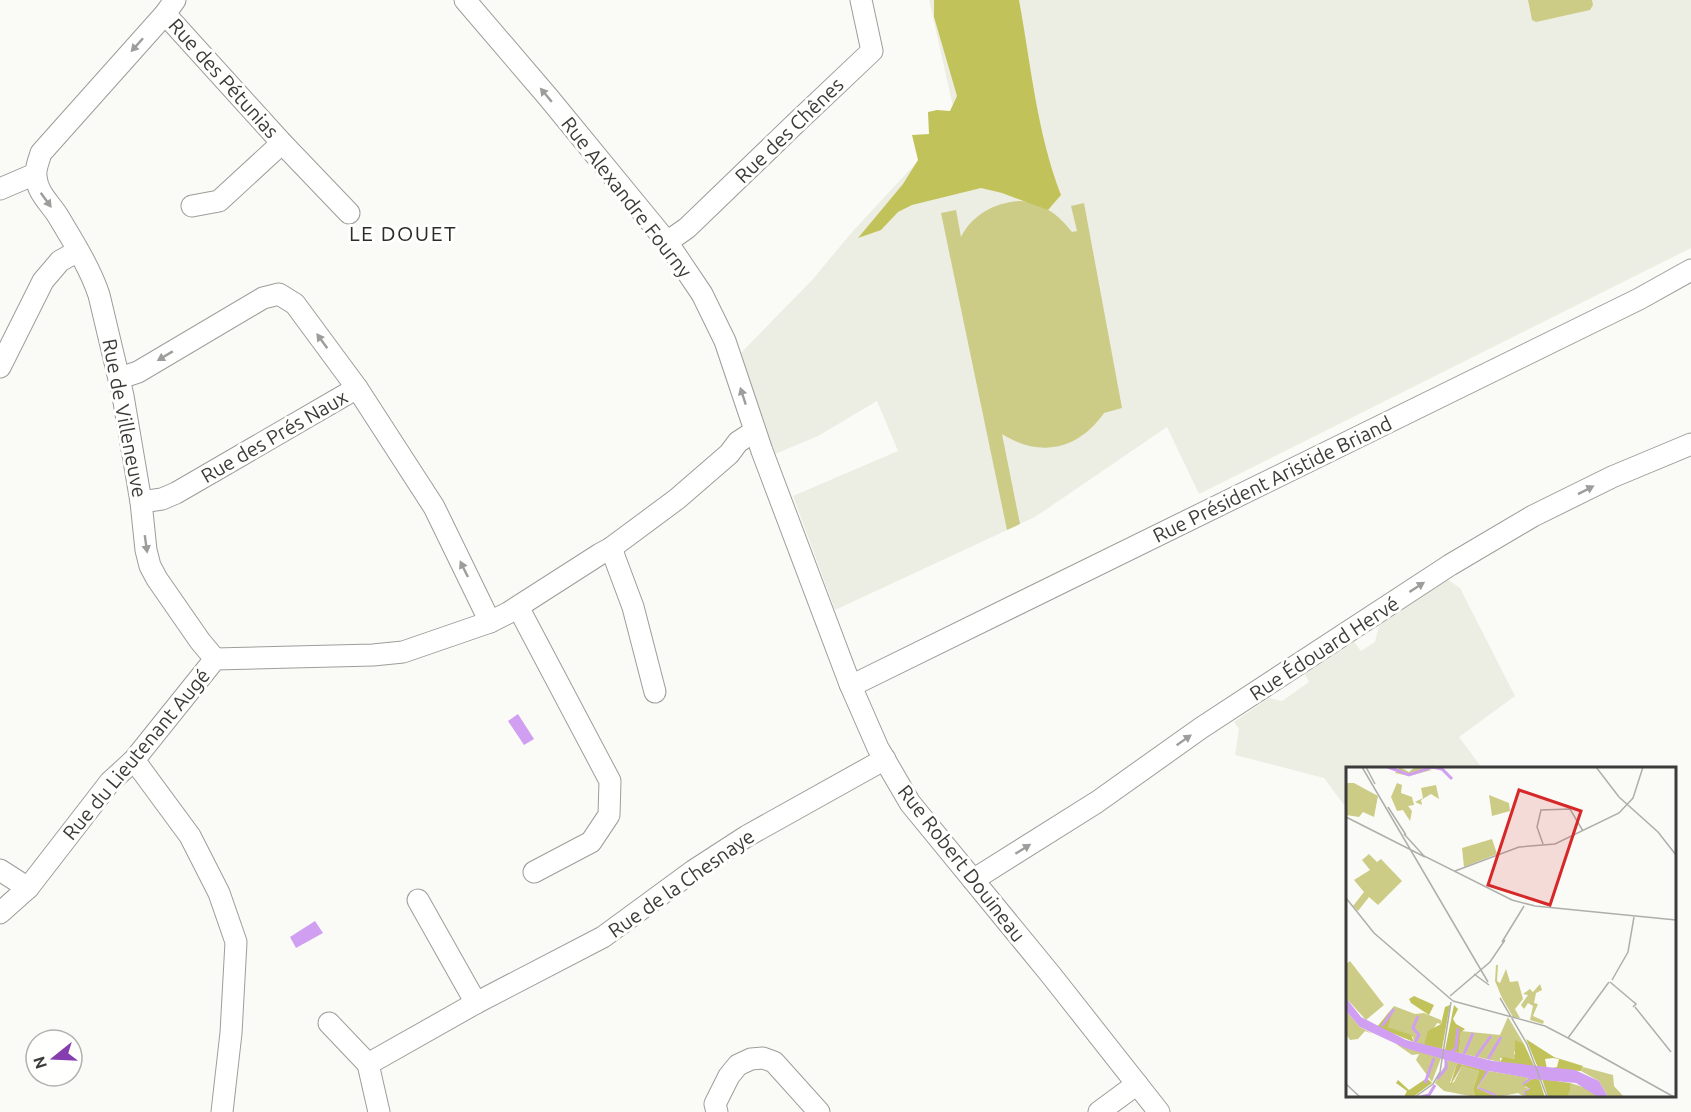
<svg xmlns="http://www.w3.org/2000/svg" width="1691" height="1112" font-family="Ubuntu,sans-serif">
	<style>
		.built { fill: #edeee3 }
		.green { fill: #cccc86 }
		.forest { fill: #c2c25b }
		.water { fill: #d19ff2 }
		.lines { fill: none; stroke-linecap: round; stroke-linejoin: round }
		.minor-casing { stroke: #9d9d9a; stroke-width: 23 }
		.minor { stroke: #fff; stroke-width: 21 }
		.oneway { fill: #9d9d9c }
		.labels { text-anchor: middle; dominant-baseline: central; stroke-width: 6; stroke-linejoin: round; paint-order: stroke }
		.street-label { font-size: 20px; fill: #3b3b3a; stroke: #fffffe }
		.neighbourhood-label { font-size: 21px; letter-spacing: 1.5px; fill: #2b2b28; stroke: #fffffe }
		.inset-river { fill: none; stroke: #d19ff2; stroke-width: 3 }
		.inset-road { fill: none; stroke: #aeaeab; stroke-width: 1.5 }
		.view { fill: #d62828; fill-opacity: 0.15; stroke: #d62828; stroke-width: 3 }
		.inset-edge { fill: none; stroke: #3b3b3a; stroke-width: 3 }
	</style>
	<rect width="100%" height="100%" fill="#fafbf6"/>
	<g class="built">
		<polygon points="929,0 1691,0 1691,248 1199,494 1167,427 1035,517 835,610 793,496 898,451 877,401 818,436 775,454 738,356 813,279 852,232 956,120"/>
		<polygon points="1447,579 1460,588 1515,696 1459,737 1482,768 1348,768 1347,809 1324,778 1235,755 1239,729 1234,722 1269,698 1282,701 1309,682 1305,674 1354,642 1361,651 1375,642 1379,625"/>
	</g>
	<g class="green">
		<polygon points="1528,0 1592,0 1593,5 1590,10 1536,22 1532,20"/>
		<path d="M1019,201C1042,202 1058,214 1072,232L1077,231L1071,206L1084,203L1122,408L1104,413C1078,450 1040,458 1002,434L1020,524L1007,530L941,213L956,210L961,237C973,214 995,203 1019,201Z"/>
	</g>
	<path class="forest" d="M934,0H1019C1031,65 1037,133 1061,195L1048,210L1002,193L981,188L912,205L898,212L881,230L858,238L903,184L918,160L912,135L929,134L928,112L937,110L950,111L957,96L934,17Z"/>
	<g class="water">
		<polygon points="518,714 534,739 524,745 508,721"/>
		<polygon points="315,921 323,933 296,948 290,937"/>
	</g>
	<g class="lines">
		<defs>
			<g id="minor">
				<path d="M175,0L165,14L41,153C39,160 35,169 36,176C37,193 50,203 58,216C73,241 90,268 99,295L123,396L141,502L146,550L150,566L157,579L200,641L215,659"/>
				<polyline points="465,0 548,97 667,242 702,294 725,341 762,451 850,684 878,748 910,803 1051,975 1159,1112"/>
				<polyline points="165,14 282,143 349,213"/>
				<polyline points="0,189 35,174"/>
				<polyline points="192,206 219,201 282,143"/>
				<polyline points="667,242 687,228 798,121 872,51 861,0"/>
				<polyline points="0,367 43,281 60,261 78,251"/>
				<polyline points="120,378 138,372 263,298 279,294 295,304 357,388 434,507 490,622"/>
				<polyline points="141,502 162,499 176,493 357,388"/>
				<polyline points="611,548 633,607 655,692"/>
				<polyline points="518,607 610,781 609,815 591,842 534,872"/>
				<polyline points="850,684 859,682 1639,299 1691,270"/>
				<polyline points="134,760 190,836 219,893 236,942 231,1033 222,1112"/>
				<polyline points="0,870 28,888"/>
				<polyline points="973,880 1097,802 1201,728 1450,565 1533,516 1612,477 1691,444"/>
				<polyline points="418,900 476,1003"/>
				<polyline points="0,913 28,888 110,782 134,760 215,659 373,655 403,652 490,622 508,613 600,554 611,548 677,499 729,454 738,442 755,431"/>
				<polyline points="329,1023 368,1064 476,1003 603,937 693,871 747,836 885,759"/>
				<polyline points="368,1064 379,1112"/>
				<polyline points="717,1112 715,1104 729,1076 738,1065 751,1059 763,1058 774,1062 819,1112"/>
				<polyline points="1099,1112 1137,1084"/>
			</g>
		</defs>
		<use href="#minor" class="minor-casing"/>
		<use href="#minor" class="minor"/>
	</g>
	<defs><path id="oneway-solid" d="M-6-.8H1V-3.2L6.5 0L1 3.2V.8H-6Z" transform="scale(1.5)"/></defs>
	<g class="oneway">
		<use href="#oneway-solid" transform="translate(137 45) rotate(132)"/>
		<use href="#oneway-solid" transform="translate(546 95) rotate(-130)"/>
		<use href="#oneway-solid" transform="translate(46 200) rotate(54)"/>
		<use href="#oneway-solid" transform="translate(322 341) rotate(-126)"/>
		<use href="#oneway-solid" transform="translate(165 356) rotate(149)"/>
		<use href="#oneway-solid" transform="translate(743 396) rotate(-108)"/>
		<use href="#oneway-solid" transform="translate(1586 490) rotate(-27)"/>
		<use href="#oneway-solid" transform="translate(146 544) rotate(82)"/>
		<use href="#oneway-solid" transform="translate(464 569) rotate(-116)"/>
		<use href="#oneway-solid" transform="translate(1417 587) rotate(-33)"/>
		<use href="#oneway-solid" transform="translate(1184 740) rotate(-35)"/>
		<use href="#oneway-solid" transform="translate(1023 849) rotate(-32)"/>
	</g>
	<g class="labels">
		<g class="street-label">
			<text transform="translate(224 78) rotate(48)">Rue des Pétunias</text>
			<text transform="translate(789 130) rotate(-44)">Rue des Chênes</text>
			<text transform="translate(627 197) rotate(52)">Rue Alexandre Fourny</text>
			<text transform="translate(125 418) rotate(79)">Rue de Villeneuve</text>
			<text transform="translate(274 436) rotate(-30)">Rue des Prés Naux</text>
			<text transform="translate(1272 479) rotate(-26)">Rue Président Aristide Briand</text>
			<text transform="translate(1324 648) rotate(-33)">Rue Édouard Hervé</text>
			<text transform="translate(136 754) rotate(-50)">Rue du Lieutenant Augé</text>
			<text transform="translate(962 863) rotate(52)">Rue Robert Douineau</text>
			<text transform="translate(681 883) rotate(-35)">Rue de la Chesnaye</text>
		</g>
		<g class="neighbourhood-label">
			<text x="403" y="233">LE DOUET</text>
		</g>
	</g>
	<g transform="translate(1346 767)">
		<rect width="330" height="330" fill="#fafbf6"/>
		<path d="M54,0L63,5L69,0L86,3L63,9L49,6ZM0,16H8L32,29L28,50L17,45L13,50L0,48ZM51,16L56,18L55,26L66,30L68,38L62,39L66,44L64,54L57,43L51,44L45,30ZM90,18L93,32L85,27L75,33L76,38L69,35L77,31L75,21ZM143,28L163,36L164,44L146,49ZM146,72L151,87L118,100L116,81ZM23,87L31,95L35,92L56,114L32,138L23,130L12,144L7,139L18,125L8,113L24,103L16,93ZM4,194L38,238L20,253L0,231V197ZM150,198H152L151,214L154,216L160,202L164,215L172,214L177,232L169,242L174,251L167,250L156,231L149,214ZM194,217L196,223L190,226L188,236L192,237L187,249L198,254L197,257L184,253L187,239L182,236L178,242L175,238L182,228L177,227L184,222L187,225ZM48,239L69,247L78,246L95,253V257L91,256L78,278L68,275L67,270L42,260L43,245ZM0,244L14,260L27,267L19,264L12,272L4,273L0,267ZM162,250L178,277L168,285L170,292L154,291V295L113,286L115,264L154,268ZM50,277L95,291L86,315L70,293L73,287L66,288ZM102,293L111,296L104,316L108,315L116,299L133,304L127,322L129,330L98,324L89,316ZM237,300L267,308L268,319L278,330H262L253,314L235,304ZM143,304L184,311L180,313L179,320L183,322L177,324L179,330L172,326L152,330L132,320ZM224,316L244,322L252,330H221Z" fill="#cccc86"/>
		<path d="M68,229L88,238L83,248L65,236L63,232ZM104,238L96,282L78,278L82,264L95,257L99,240ZM108,238L112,242L107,252L110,257L119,262L115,265L113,286L99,283ZM43,245L46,246L42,260L65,268L68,275L31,260ZM180,272L208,290L237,299L235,304L202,302L211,300L213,292L207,291L199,292L201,302L192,301ZM169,273L178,277L189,301L154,295L157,290L169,292ZM111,296L141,304L131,321L151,330H129L127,322L133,304L116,299L104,319ZM81,311L86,316L67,330H58L61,324L50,316L52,313L63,323ZM186,312H193L199,330H180L178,324L184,322L177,318ZM196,312L224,316V323L221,330H202Z" fill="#c2c25b"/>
		<path d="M0,231L15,250L60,273L147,294L229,303L253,314L262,330H252L230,316L186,312L177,318L184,322L182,324H178L180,327L179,330L177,324L183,322L176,317L183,311L143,304L132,320L143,324L149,327L151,330L131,321L140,304L115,297L107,315L114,297L59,281L14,260L0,244Z" fill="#d19ff2"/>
		<path class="inset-river" d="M42,0L63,8L86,0L96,2L106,12M36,259L48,242M69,275L73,268L67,261L72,249M105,286L110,281L112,261M118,287L127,266M130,290L145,269M142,292L155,270M91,312L100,301V292M79,316L88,291M75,330L83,328L89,318"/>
		<path class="inset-road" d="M16,0L142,215M20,0L29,17M250,0L273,30L312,65L330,88M42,40L60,68M0,50L79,90M58,67L78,89L166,133L189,139M197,77L191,60L195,43L224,42L237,64M109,104L173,80L209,77L273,46L287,31L297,0M0,131L28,166L107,234M189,139L330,153M156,175L178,139M128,207L143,218M266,213L282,185L288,150M264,215L290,237L287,240M104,229L144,195L159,173M154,231L181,277L201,330M107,234L199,259L222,271L263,215M289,240L325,285M222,271L328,330M0,317L14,330M69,330L87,317L94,305L105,235"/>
		<path class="view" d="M173,23L235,44L204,138L142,118Z"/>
		<rect width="330" height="330" class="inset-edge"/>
	</g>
	<g transform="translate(54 1058) rotate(252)"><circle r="28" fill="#fffffe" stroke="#b1b1b0" stroke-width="1.5"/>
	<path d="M0-4.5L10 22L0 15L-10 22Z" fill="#863daf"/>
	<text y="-9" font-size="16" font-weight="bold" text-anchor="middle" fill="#3b3b3a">N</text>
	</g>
</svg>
